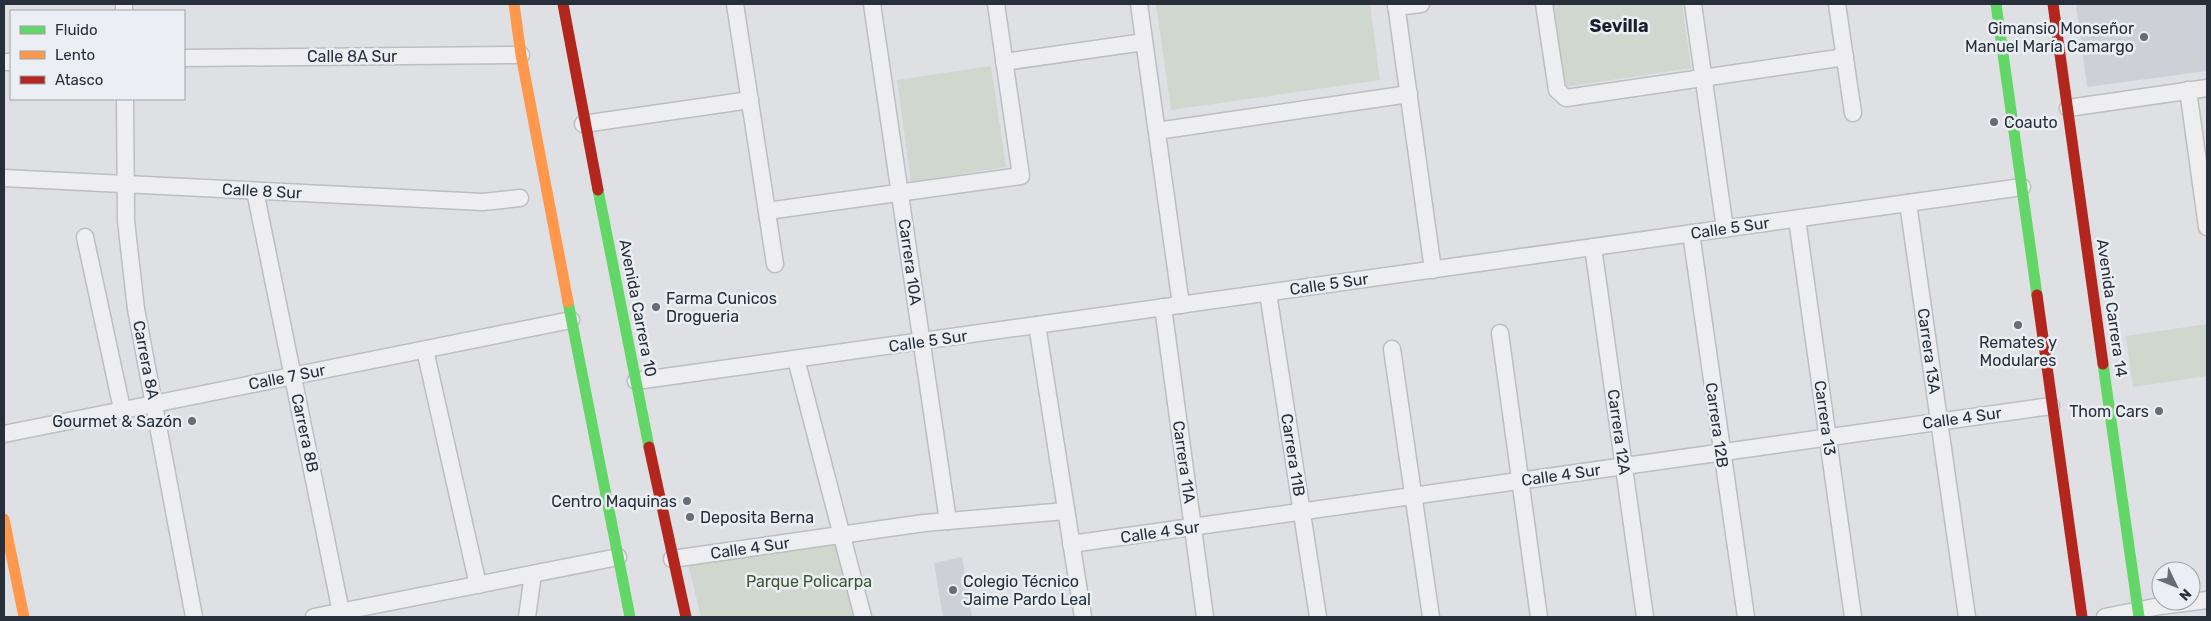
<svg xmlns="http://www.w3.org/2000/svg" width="2211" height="621" font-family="Rubik,sans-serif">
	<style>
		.built { fill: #cdd0d6 }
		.green { fill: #cfd7cf }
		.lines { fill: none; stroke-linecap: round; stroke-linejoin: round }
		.street-casing { stroke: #bcbec1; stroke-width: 19 }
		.street { stroke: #eeeef0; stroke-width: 16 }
		.fast { stroke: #63d668; stroke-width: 11 }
		.slow { stroke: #ff974d; stroke-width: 11 }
		.jam { stroke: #b3261e; stroke-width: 11 }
		.poi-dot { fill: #676d75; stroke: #ebeff3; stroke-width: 2 }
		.labels { text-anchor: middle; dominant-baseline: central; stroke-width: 5; stroke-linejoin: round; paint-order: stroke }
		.poi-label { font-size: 16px; fill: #272f3a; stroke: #ebeff3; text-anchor: end }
		.street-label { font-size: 16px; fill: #272f3a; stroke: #ebeff3 }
		.park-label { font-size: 16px; fill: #3d5536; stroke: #ebeff3 }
		.neighbourhood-label { font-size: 18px; font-weight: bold; fill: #1a202b; stroke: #ebeff3 }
	</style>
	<rect width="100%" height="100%" fill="#dee0e3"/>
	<g class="built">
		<polygon points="2076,4 2207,4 2207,71 2087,87"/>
		<polygon points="962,557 972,617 943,617 934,563"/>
	</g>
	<g class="green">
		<polygon points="1156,4 1370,4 1380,80 1171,110"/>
		<polygon points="1552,4 1682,4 1691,68 1565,87"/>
		<polygon points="991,66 1006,167 911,182 897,80"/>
		<polygon points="2207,324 2207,376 2133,387 2126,336"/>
		<polygon points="836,541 856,617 701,617 688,564"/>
	</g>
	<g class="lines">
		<defs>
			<g id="street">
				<polyline points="124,4 124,11"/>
				<polyline points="735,4 775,264"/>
				<polyline points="872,4 948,521"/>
				<polyline points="1139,4 1181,305"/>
				<polyline points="1396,4 1433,270"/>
				<polyline points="1544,4 1557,90 1566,98 1845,57"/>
				<polyline points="1693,4 1725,229"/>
				<polyline points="1837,4 1853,113"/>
				<polyline points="1396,7 1421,4"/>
				<polyline points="184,58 521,55"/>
				<polyline points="4,62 11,62"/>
				<polyline points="1004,62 1144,42"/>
				<polyline points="2188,90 2207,227"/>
				<polyline points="125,99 126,221 136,309 194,617"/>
				<polyline points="2068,108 2207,88"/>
				<polyline points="583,124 750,100"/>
				<polyline points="1157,131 1409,94"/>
				<polyline points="4,178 483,202 520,198"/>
				<polyline points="255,191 342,617"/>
				<polyline points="1908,203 1967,617"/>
				<polyline points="767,211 1021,176 996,4"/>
				<polyline points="1797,219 1853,617"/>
				<polyline points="1691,233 1746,617"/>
				<polyline points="85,237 122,409"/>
				<polyline points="1593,247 1645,617"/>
				<polyline points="1268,293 1318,617"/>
				<polyline points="1163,307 1205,617"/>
				<polyline points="1037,325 1083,617"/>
				<polyline points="1500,333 1539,617"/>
				<polyline points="1392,349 1431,617"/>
				<polyline points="425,350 478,585"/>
				<polyline points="796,359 863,617"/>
				<polyline points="636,381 2022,187"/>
				<polyline points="4,434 571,320"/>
				<polyline points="1071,544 2051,406"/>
				<polyline points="672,559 924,523 1066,511"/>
				<polyline points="314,617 618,557"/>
				<polyline points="527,617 533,574"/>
				<polyline points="2105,617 2160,606 2207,600"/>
			</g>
		</defs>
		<use href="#street" class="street-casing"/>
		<use href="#street" class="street"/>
		<g class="fast">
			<polyline points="1996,4 2037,295"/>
			<polyline points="598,190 649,447"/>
			<polyline points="568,302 630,617"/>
			<polyline points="2103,364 2139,617"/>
		</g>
		<g class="slow">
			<polyline points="514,4 521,55 568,302"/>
			<polyline points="4,519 24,617"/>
		</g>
		<g class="jam">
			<polyline points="563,4 598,190"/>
			<polyline points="2053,4 2103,364"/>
			<polyline points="2037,295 2082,617"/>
			<polyline points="649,447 686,617"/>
		</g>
	</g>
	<g class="poi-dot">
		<circle cx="2144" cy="37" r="5"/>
		<circle cx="1994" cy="122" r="5"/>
		<circle cx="656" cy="307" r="5"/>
		<circle cx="2018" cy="325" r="5"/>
		<circle cx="2159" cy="411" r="5"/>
		<circle cx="192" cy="421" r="5"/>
		<circle cx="687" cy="501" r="5"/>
		<circle cx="690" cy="517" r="5"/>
		<circle cx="953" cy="590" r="5"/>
	</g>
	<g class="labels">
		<g class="poi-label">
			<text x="2134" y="28">Gimansio Monseñor<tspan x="2134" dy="18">Manuel María Camargo</tspan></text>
			<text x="2004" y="122" text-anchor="start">Coauto</text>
			<text x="666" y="298" text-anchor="start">Farma Cunicos<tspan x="666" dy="18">Drogueria</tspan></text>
			<text x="2018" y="342" text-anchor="middle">Remates y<tspan x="2018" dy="18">Modulares</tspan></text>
			<text x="2149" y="411">Thom Cars</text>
			<text x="182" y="421">Gourmet &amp; Sazón</text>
			<text x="677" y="501">Centro Maquinas</text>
			<text x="700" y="517" text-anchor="start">Deposita Berna</text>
			<text x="963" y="581" text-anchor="start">Colegio Técnico<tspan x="963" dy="18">Jaime Pardo Leal</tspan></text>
		</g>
		<g class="street-label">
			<text x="352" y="56">Calle 8A Sur</text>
			<text transform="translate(262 191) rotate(3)">Calle 8 Sur</text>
			<text transform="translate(1730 228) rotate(-8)">Calle 5 Sur</text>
			<text transform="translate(910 262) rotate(82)">Carrera 10A</text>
			<text transform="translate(1329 284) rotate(-8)">Calle 5 Sur</text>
			<text transform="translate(638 308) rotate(79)">Avenida Carrera 10</text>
			<text transform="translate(2112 308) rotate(82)">Avenida Carrera 14</text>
			<text transform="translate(928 341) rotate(-8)">Calle 5 Sur</text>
			<text transform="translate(1929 351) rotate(82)">Carrera 13A</text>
			<text transform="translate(146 360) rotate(79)">Carrera 8A</text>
			<text transform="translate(287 377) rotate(-11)">Calle 7 Sur</text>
			<text transform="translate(1825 418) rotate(82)">Carrera 13</text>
			<text transform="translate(1962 418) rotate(-8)">Calle 4 Sur</text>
			<text transform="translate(1717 425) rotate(82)">Carrera 12B</text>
			<text transform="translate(1619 432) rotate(82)">Carrera 12A</text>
			<text transform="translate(305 433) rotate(78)">Carrera 8B</text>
			<text transform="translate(1293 455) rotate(81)">Carrera 11B</text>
			<text transform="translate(1184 462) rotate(82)">Carrera 11A</text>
			<text transform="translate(1561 475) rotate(-8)">Calle 4 Sur</text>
			<text transform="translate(1160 532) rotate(-8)">Calle 4 Sur</text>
			<text transform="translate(750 548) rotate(-8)">Calle 4 Sur</text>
		</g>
		<g class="park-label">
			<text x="809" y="581">Parque Policarpa</text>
		</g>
		<g class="neighbourhood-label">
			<text x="1619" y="26">Sevilla</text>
		</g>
	</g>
	<rect width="2211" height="621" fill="none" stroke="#272f3a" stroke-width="10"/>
	<rect x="10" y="10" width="175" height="90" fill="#ebeff3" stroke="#9da2a9"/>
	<rect x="20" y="26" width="25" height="8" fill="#63d668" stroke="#9da2a9"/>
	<text x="55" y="35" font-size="15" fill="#272f3a">Fluido</text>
	<rect x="20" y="51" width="25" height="8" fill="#ff974d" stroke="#9da2a9"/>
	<text x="55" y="60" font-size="15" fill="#272f3a">Lento</text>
	<rect x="20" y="76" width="25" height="8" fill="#b3261e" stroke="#9da2a9"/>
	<text x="55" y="85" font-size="15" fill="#272f3a">Atasco</text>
	<g transform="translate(2176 586) rotate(133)"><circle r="24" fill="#ebeff3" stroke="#9da2a9"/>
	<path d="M0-4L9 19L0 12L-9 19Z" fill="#676d75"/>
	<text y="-8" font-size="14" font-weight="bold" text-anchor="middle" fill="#272f3a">N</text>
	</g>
</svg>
